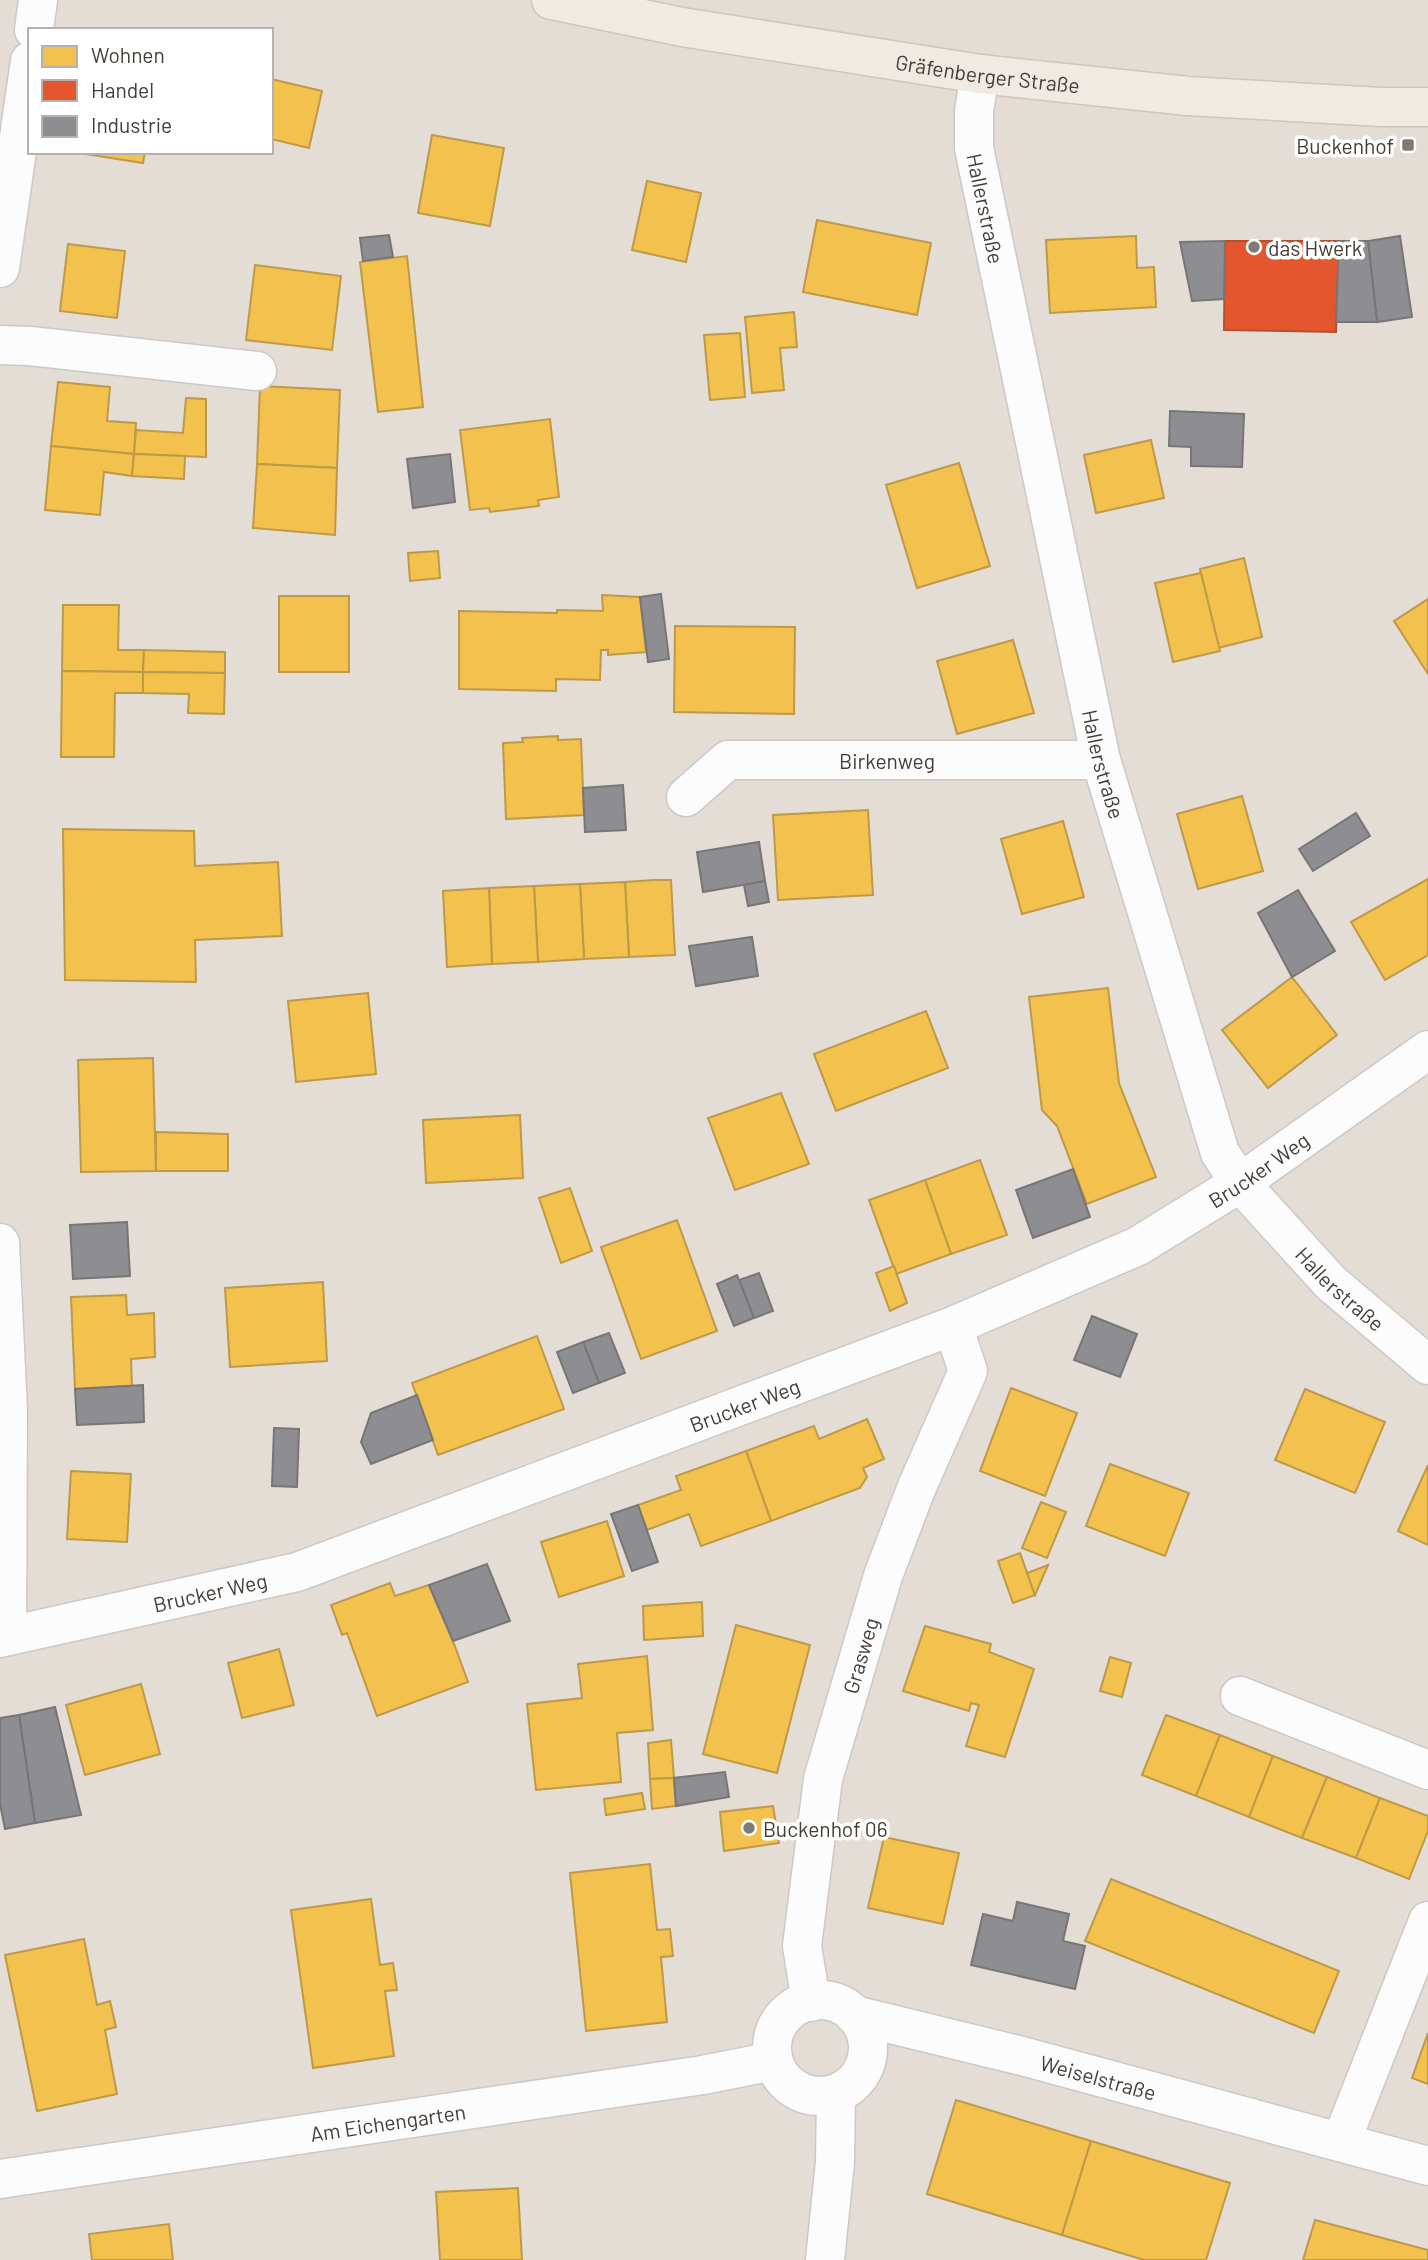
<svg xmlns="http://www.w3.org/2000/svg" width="1428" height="2260" font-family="Barlow,sans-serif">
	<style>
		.residential { fill: #e3ddd6; fill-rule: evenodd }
		.homes { fill: #f2c14e; stroke: #be9947; stroke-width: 2 }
		.shops { fill: #e4572e; stroke: #b44f30; stroke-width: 2 }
		.industry { fill: #8d8d92; stroke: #777576; stroke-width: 2 }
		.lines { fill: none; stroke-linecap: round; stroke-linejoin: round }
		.minor-casing { stroke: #ccc8c5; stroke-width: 41 }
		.major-casing { stroke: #d0c6b8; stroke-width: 41 }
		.minor { stroke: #fdfcfc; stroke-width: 38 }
		.major { stroke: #f0eae3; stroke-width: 38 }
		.poi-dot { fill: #807a75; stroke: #fff; stroke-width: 2.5 }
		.labels { text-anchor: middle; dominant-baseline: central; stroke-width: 7; stroke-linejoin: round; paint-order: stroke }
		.street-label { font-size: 21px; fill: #443d36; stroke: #fff }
		.poi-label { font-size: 21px; fill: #443d36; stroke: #fff; text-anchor: start }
	</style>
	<rect width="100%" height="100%" fill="#efece9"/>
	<path class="residential" d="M0,0H1428V2260H0ZM30,30H271V152H30Z"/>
	<g class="homes">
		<polygon points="271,79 322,91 309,148 271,139"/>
		<polygon points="432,135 504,148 490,226 418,213"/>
		<polygon points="85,152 145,152 143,163 85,154"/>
		<polygon points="647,181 701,193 686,262 632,250"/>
		<polygon points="817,220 931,243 917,315 803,292"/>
		<polygon points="1136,236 1137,268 1154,267 1156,307 1050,313 1046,240"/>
		<polygon points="68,244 125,251 117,318 60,311"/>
		<polygon points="407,256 423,407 378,412 360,262"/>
		<polygon points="255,265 341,276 332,350 246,340"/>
		<polygon points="794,312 797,347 780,348 784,390 752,393 745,317"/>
		<polygon points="740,333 745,397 710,400 704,335"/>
		<polygon points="58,382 110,387 107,421 136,423 134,454 51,446"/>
		<polygon points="260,386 340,390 337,468 257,464"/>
		<polygon points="186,398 206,399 206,457 134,454 136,430 183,433"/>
		<polygon points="550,419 559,497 538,500 539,506 490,512 489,508 470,510 460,430"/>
		<polygon points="1151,440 1164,498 1096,513 1084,455"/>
		<polygon points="51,446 134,454 132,476 104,472 100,515 45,510"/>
		<polygon points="134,454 185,456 184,479 132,476"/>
		<polygon points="959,463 990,566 917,588 886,485"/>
		<polygon points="257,464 337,468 335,535 253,528"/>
		<polygon points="438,551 440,578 410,581 408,553"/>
		<polygon points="1244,558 1262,637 1218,648 1200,569"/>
		<polygon points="1201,573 1220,651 1173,662 1155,583"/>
		<polygon points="602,595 640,597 646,652 608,655 608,650 601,650 600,680 556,679 556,691 459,689 459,611 557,613 557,610 603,611"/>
		<rect x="279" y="596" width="70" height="76"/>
		<polygon points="1428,599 1428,674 1394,621"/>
		<polygon points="63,605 119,605 118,650 144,650 143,672 62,671"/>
		<polygon points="675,626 795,627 794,714 674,712"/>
		<polygon points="1013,640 1034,713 957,734 937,661"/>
		<polygon points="144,650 225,652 225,673 143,672"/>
		<polygon points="62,671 143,672 143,693 115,693 114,757 61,757"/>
		<polygon points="143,672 225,673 224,714 188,713 189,694 143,693"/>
		<polygon points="558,736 558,740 581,739 584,815 506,819 503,743 523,742 522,738"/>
		<polygon points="1242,796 1263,871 1198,889 1177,814"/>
		<polygon points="868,810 873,895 778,900 773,815"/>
		<polygon points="1063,821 1084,897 1022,914 1001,839"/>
		<polygon points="63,829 194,831 195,866 278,862 282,936 195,940 196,982 65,980"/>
		<polygon points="1428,879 1428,955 1385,980 1351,922"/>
		<polygon points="654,880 671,880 675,955 629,957 625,882"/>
		<polygon points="625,882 629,957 584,959 580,884"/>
		<polygon points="580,884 584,959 538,962 534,886"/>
		<polygon points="534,886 538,962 492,964 489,888"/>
		<polygon points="489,888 492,964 447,967 443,891"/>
		<polygon points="1292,977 1337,1035 1268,1088 1222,1030"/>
		<polygon points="1108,988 1119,1083 1156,1177 1087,1204 1057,1126 1042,1110 1029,997"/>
		<polygon points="368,993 376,1074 296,1082 288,1001"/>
		<polygon points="926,1011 948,1068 836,1111 814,1054"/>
		<polygon points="153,1058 156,1171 81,1172 78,1060"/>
		<polygon points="781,1093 809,1164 735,1190 708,1118"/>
		<polygon points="520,1115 523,1178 426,1183 423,1120"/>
		<polygon points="156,1132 228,1134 228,1171 156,1171"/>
		<polygon points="980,1160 1007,1235 951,1254 925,1180"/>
		<polygon points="925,1180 951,1254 896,1274 869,1200"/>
		<polygon points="570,1188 592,1251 561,1263 539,1198"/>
		<polygon points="677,1220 717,1331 641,1359 601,1247"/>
		<polygon points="894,1266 907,1303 890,1311 876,1273"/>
		<polygon points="323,1282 327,1361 230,1367 225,1288"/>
		<polygon points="126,1295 127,1315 154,1313 155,1357 131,1359 132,1386 75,1389 71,1297"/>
		<polygon points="537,1336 564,1409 438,1455 412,1383"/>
		<polygon points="1011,1388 1077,1413 1045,1496 980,1471"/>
		<polygon points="1305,1389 1385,1422 1355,1493 1275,1460"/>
		<polygon points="867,1419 884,1459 863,1468 867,1477 860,1488 771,1521 746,1451 814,1426 819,1439"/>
		<polygon points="746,1451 771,1521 701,1546 689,1514 647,1530 638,1505 681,1490 676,1476"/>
		<polygon points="1110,1464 1189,1493 1165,1556 1086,1526"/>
		<polygon points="1428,1465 1428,1545 1398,1531"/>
		<polygon points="71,1471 131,1474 127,1542 67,1539"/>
		<polygon points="1041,1502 1066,1512 1047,1558 1022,1548"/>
		<polygon points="607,1521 624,1576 559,1597 541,1542"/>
		<polygon points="1020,1553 1035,1595 1013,1603 998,1561"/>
		<polygon points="1048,1565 1035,1595 1027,1573"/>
		<polygon points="390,1583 395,1596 429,1585 453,1641 468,1682 377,1716 347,1633 342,1635 331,1605"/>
		<polygon points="702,1602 703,1636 644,1640 643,1606"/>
		<polygon points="736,1625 810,1645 777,1773 703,1754"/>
		<polygon points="925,1626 991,1644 989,1652 1034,1669 1005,1757 966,1746 979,1705 971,1703 969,1711 903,1691"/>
		<polygon points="279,1649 294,1705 242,1718 228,1663"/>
		<polygon points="647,1656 653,1730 617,1733 621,1782 536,1790 527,1704 582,1698 578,1664"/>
		<polygon points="1110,1657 1131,1663 1122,1697 1100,1691"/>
		<polygon points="141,1684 160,1754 85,1775 66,1705"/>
		<polygon points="1166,1715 1220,1735 1196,1796 1142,1775"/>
		<polygon points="1220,1735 1273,1756 1249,1817 1196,1796"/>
		<polygon points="671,1740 674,1778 650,1779 648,1743"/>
		<polygon points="1273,1756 1327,1777 1302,1838 1249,1817"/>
		<polygon points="1327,1777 1380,1798 1356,1858 1302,1838"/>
		<polygon points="674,1778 676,1806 652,1809 650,1779"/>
		<polygon points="642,1793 645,1809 606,1815 604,1799"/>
		<polygon points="1380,1798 1428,1816 1428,1831 1409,1879 1356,1858"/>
		<polygon points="773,1806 779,1843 724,1851 720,1812"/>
		<polygon points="884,1837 959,1853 943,1924 868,1908"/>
		<polygon points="650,1864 657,1930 670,1929 673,1956 661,1957 667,2022 586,2031 570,1873"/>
		<polygon points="1111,1879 1339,1971 1314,2033 1085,1941"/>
		<polygon points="371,1899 380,1965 393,1963 397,1990 385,1991 394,2056 313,2068 291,1910"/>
		<polygon points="84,1939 97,2005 110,2001 116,2027 105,2030 117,2094 37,2111 5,1955"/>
		<polygon points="1428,2033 1428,2084 1412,2078"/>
		<polygon points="956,2100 1091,2141 1062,2235 927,2194"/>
		<polygon points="1091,2141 1230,2183 1206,2260 1144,2260 1062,2235"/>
		<polygon points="518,2188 522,2260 440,2260 436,2192"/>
		<polygon points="1315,2220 1428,2250 1428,2260 1303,2260"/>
		<polygon points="169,2224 173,2260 92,2260 89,2234"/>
	</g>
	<polygon class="shops" points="1225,241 1339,241 1336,332 1224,330"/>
	<g class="industry">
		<polygon points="389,235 393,257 363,261 360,238"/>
		<polygon points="1400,236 1412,317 1377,322 1368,241"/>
		<polygon points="1225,241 1224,299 1192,301 1180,242"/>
		<polygon points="1339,241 1368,241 1377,322 1336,322"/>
		<polygon points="1170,411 1244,414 1242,467 1191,466 1191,447 1169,446"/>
		<polygon points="450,454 455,502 413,508 407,459"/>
		<polygon points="661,594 669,659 648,662 640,597"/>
		<polygon points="623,785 626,830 585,832 583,788"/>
		<polygon points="1356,813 1370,836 1313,871 1299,849"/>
		<polygon points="759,842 765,881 703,892 697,852"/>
		<polygon points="765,881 769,902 748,906 744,885"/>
		<polygon points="1298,890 1335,951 1292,977 1258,913"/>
		<polygon points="752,937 758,976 696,986 689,946"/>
		<polygon points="1073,1169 1090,1217 1033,1238 1016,1190"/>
		<polygon points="127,1222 130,1276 73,1279 70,1225"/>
		<polygon points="759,1273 773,1311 754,1318 739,1280"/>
		<polygon points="737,1275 754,1318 734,1326 717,1284"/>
		<polygon points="1092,1316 1137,1334 1120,1377 1074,1360"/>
		<polygon points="609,1333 625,1373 599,1383 583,1342"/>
		<polygon points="583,1342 599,1383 573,1393 557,1352"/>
		<polygon points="143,1385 144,1422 77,1425 75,1389"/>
		<polygon points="417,1395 433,1440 371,1464 361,1442 371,1413"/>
		<polygon points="274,1428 299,1429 297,1487 272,1486"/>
		<polygon points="638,1505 658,1562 632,1571 611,1514"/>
		<polygon points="487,1564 510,1621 453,1641 429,1585"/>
		<polygon points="55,1707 81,1815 35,1823 19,1715"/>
		<polygon points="19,1715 35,1823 5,1829 0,1804 0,1718"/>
		<polygon points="725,1772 729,1797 676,1806 674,1778"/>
		<polygon points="1017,1902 1069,1914 1063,1941 1085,1946 1075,1989 971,1965 983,1914 1013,1921"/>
	</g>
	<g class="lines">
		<defs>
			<g id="minor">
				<polyline points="34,30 38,0"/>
				<path id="s1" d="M980,74L974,111V148L1101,760L1220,1153L1240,1183L1331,1283L1428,1365"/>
				<polyline points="0,268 30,61"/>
				<polyline points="0,345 30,346 257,371"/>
				<path id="s2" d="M686,797L728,760H1101"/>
				<polyline points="0,1243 8,1411 7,1636"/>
				<path id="s3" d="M0,1638L297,1572L953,1326L1138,1246L1240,1183L1428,1050"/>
				<polyline points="1240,1696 1428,1770"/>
				<circle cx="820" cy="2048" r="48"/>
				<path id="s4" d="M811,2002L802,1946L823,1779L883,1576L916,1489L968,1371L953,1326"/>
				<path id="s5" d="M854,2015L1022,2056L1428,2166"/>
				<polyline points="1341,2142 1428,1921"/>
				<path id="s6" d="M0,2179L703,2075L773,2061"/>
				<polyline points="825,2260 835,2162 836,2094"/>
			</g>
			<g id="major">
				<path id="s7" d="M551,0L682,27L980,74L1188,96L1381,107H1428"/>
			</g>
		</defs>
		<use href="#minor" class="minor-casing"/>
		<use href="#major" class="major-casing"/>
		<use href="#minor" class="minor"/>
		<use href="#major" class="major"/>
	</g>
	<g class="poi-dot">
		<rect x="1401" y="138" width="14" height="14" rx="3.5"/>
		<circle cx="1254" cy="247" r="7"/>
		<circle cx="749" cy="1828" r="7"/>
	</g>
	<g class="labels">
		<g class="street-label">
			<text stroke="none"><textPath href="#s7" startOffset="443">Gräfenberger Straße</textPath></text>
			<text stroke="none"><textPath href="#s1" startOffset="136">Hallerstraße</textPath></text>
			<text stroke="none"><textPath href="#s2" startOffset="215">Birkenweg</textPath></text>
			<text stroke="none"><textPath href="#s1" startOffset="704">Hallerstraße</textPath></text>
			<text stroke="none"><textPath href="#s3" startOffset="1349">Brucker Weg</textPath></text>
			<text stroke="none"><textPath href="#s1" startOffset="1292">Hallerstraße</textPath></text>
			<text stroke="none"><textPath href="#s3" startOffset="782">Brucker Weg</textPath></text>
			<text stroke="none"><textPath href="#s3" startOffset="215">Brucker Weg</textPath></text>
			<text stroke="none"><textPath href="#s4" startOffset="354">Grasweg</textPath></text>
			<text stroke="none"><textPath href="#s5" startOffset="252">Weiselstraße</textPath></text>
			<text stroke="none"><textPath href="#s6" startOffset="392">Am Eichengarten</textPath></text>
		</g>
		<g class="poi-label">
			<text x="1394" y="145" text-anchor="end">Buckenhof</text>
			<text x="1268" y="247">das Hwerk</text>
			<text x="763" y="1828">Buckenhof 06</text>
		</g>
	</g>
	<rect x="28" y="28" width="245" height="126" fill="#ffffff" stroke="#b4b1af" stroke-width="2"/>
	<rect x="42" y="46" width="35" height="21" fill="#f2c14e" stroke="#b4b1af" stroke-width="2"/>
	<text x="91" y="63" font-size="21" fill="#443d36">Wohnen</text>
	<rect x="42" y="80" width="35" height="21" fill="#e4572e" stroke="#b4b1af" stroke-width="2"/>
	<text x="91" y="98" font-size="21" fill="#443d36">Handel</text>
	<rect x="42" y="116" width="35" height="21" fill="#8d8d92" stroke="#b4b1af" stroke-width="2"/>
	<text x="91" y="133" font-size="21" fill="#443d36">Industrie</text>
</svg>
